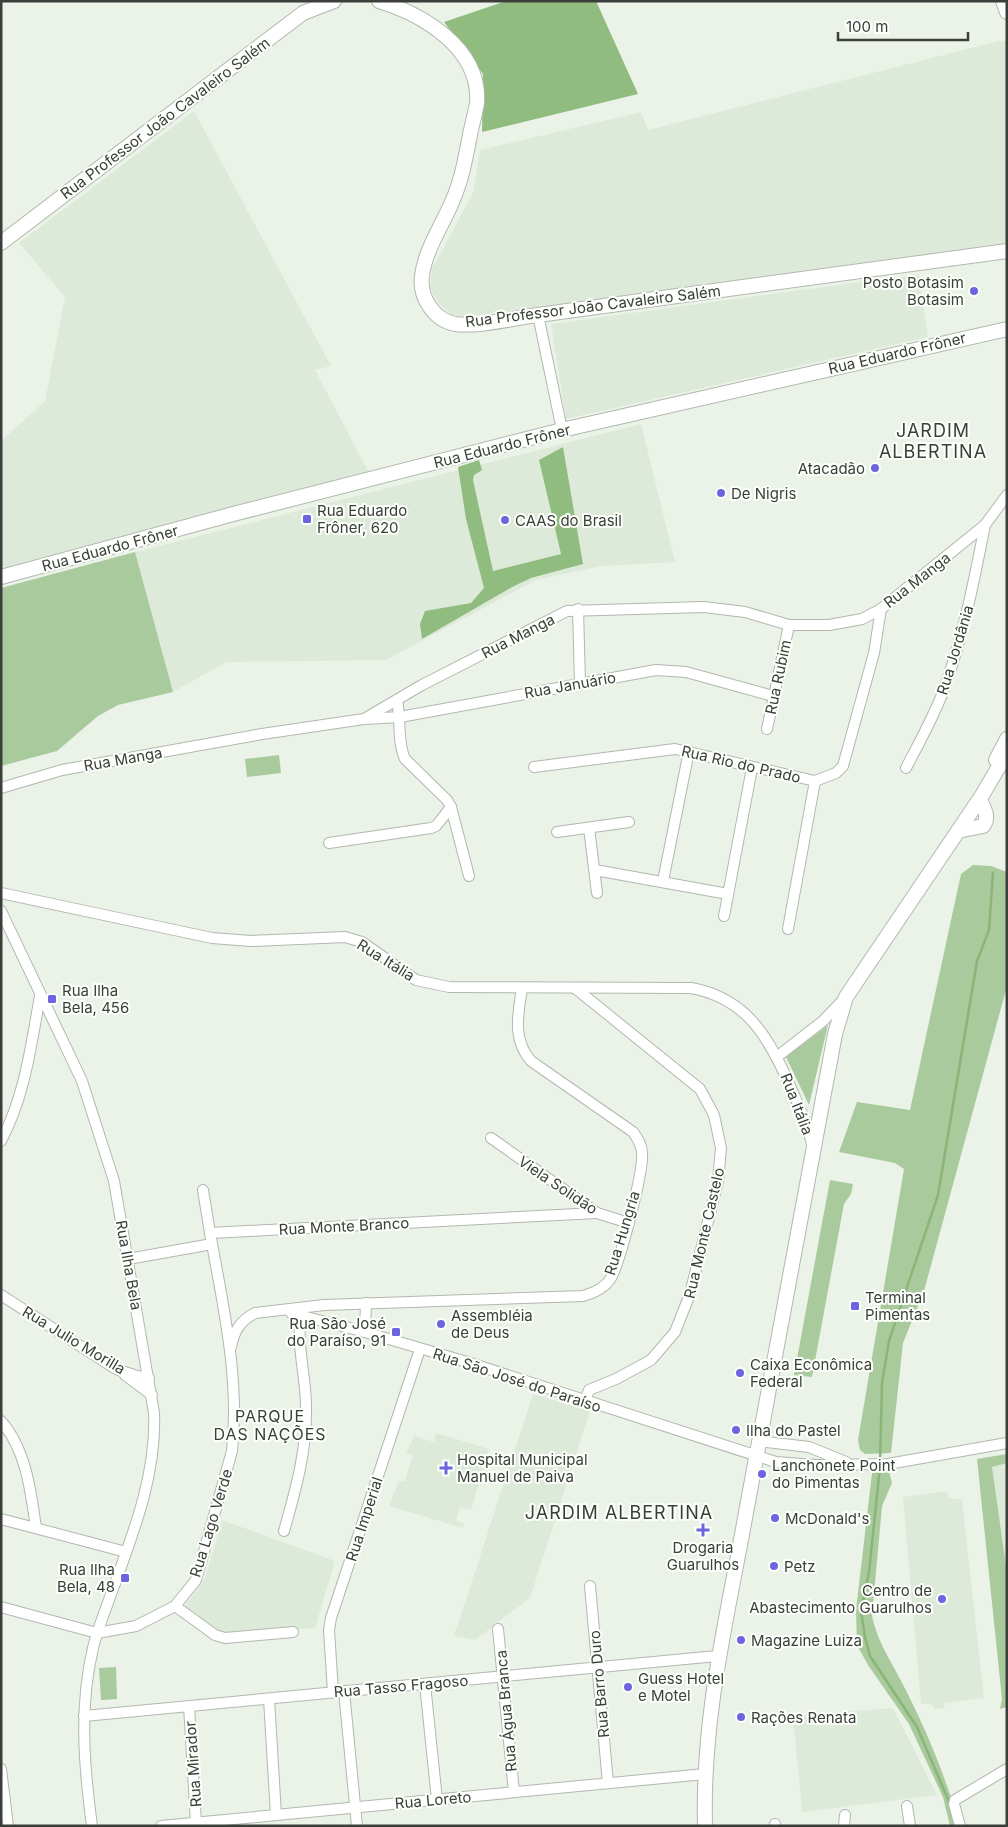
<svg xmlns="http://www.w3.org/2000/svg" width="1008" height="1827" font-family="Inter,sans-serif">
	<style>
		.built { fill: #deead9 }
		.green { fill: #a9ca9c }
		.forest { fill: #90bc80 }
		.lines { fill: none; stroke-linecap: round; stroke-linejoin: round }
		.stream { stroke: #8ab579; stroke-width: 2.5 }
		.minor-casing { stroke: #b1b8ae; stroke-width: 12 }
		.secondary-casing { stroke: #b1b8ae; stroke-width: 16 }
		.minor { stroke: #fff; stroke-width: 10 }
		.secondary { stroke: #fff; stroke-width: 14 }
		.poi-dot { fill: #6e64df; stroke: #fcfffa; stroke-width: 2 }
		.labels { text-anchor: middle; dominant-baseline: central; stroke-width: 4; stroke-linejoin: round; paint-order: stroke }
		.street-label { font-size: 15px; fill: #3b3e3a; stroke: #fcfffa }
		.poi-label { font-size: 15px; fill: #3b3e3a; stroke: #fcfffa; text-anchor: start }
		.neighbourhood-label { font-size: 16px; letter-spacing: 1px; fill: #3b3e3a; stroke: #fcfffa }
		.quarter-label { font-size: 18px; letter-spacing: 1px; fill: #3b3e3a; stroke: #fcfffa }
	</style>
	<rect width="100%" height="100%" fill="#ebf3e9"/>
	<g class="built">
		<polygon points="999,41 1007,41 1007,243 465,317 451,314 438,303 430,287 432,269 473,193 480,150 641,112 648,130"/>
		<polygon points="194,111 331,366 315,370 370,475 1,570 1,441 45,401 65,297 19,243"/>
		<polygon points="919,274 928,337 566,419 551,324"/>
		<polygon points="641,424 675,562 602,566 536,580 386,660 226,662 173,692 135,552"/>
		<polygon points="533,1394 590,1411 530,1598 475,1640 454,1636"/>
		<polygon points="436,1433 489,1449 471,1510 460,1507 456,1520 464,1524 463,1528 389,1506 399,1481 405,1481 413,1455 406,1453 414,1436 434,1442"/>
		<polygon points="1007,1463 1007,1573 992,1467"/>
		<polygon points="947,1491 949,1499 962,1499 984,1698 944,1703 945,1708 935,1709 931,1704 921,1704 903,1497"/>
		<polygon points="222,1520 335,1561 315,1628 215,1635 183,1609 205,1578"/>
		<polygon points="893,1708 937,1795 802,1812 793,1716"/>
	</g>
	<g class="green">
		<polygon points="135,552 173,692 118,705 98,716 57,751 1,766 1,588"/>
		<polygon points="279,755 281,773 247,777 245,759"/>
		<polygon points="973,865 991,866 1007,872 1007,986 924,1291 903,1343 891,1453 865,1454 860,1450 858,1440 904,1169 895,1163 839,1152 857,1102 910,1110 961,874"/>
		<polygon points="828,1025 809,1105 786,1057"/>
		<polygon points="830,1180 853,1184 851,1194 844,1204 812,1377 794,1375"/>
		<polygon points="1007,1454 1007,1463 992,1467 1007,1573 1007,1707 1000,1709 1002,1699 977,1459"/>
		<path d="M889,1471L892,1483L882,1506L872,1616C877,1640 889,1658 900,1679C925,1726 945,1775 960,1826H950L943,1797L909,1724L868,1665L857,1645L856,1610L872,1473Z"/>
		<polygon points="116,1667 117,1699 101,1700 99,1668"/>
	</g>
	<g class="forest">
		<polygon points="506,1 596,1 638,94 482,132 483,74 444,22"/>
		<polygon points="563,447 583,564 531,578 514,586 422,639 420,624 425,611 471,603 484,588 466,519 458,467 479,460 482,470 474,475 473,480 493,571 561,554 539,460"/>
	</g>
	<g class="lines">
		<g class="stream">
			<polyline points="880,1462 882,1383 889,1341 938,1195 977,961 989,930 993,873"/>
			<polyline points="880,1467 869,1572 861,1611 865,1637 870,1656 917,1727 950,1804"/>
		</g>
		<defs>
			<g id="minor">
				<polyline points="538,315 562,430"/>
				<polyline points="578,609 580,683"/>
				<path d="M397,700C401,718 397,742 405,759L447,800L451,807L469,876"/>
				<polyline points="365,719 400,717 656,670 686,672 773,696"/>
				<polyline points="767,729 789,625"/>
				<polyline points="534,767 675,749 815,781 836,773 843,766 874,653 881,609"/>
				<path d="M906,768C919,743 933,718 943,692C963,638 974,581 985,525"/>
				<polyline points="1,788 62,770 262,734 364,719 422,685 567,611 704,607 745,612 789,625 829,625 862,619 881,609 985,525 1007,495"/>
				<polyline points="589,828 597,893"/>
				<polyline points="557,832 629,822"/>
				<polyline points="329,843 431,828 436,826 451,807"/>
				<polyline points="595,870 728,894"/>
				<polyline points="663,881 689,751"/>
				<path d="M1,893L212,938L251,941L345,937L362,942L416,980L449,987L691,988C748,998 770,1040 791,1088C799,1107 808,1125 812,1145"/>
				<path d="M1,911L82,1081L114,1181L154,1413C157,1476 131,1539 110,1597C104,1614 97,1631 93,1648C79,1707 84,1766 92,1826"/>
				<polyline points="724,916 752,768"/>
				<polyline points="788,929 815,781"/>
				<polyline points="575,988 700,1089 714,1115 721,1148 718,1181 690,1294 675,1332 651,1360 616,1379 589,1390 585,1401"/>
				<polyline points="778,1056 823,1021 845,998"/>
				<polyline points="491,1138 597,1213 629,1223"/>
				<path d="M1,1141C25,1096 31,1045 40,996"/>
				<polyline points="203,1190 210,1233"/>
				<polyline points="128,1259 212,1244"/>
				<polyline points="1,1295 116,1369 137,1376 149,1378"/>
				<polyline points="291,1313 365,1332 467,1362 776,1462 816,1465 888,1464 1007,1443"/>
				<polyline points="365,1332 366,1303"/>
				<path d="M231,1347C234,1331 240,1321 255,1313L324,1305L583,1296C594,1293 605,1288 611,1278C620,1262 644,1170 642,1153C642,1145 638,1139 633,1132L531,1061C512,1039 518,1015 522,988"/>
				<polyline points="125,1375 152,1395"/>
				<path d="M1,1421C26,1449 31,1492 36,1528"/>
				<polyline points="758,1441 809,1447 846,1462"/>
				<polyline points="1,1519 126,1552"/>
				<path d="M284,1531C296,1489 307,1450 306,1406C306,1377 296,1344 301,1315"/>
				<polyline points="590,1586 608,1783"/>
				<polyline points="175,1606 215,1635 225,1638 293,1632"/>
				<path d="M1,1607L97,1633L136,1626L175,1606L196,1580L232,1451C240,1379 223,1305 210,1233L597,1213"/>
				<polyline points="498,1629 514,1792"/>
				<polyline points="425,1684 437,1800"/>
				<polyline points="344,1691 357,1826"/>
				<polyline points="333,1692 329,1630 331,1618 420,1349"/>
				<polyline points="269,1699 276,1815"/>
				<polyline points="189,1706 196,1823"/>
				<polyline points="84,1716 717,1656"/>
				<polyline points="1,1769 8,1826"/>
				<polyline points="907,1806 910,1826"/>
				<polyline points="161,1826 705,1774"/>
				<polyline points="775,1826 775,1824"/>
				<polyline points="844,1826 845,1815"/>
				<polyline points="960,1826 954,1804 955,1800 1007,1769"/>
			</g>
			<g id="secondary">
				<path d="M379,1C422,14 481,48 477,103C475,115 471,128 469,140C465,161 461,182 452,202C442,226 425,250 422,276C419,297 434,320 455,324C479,327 514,318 538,315L1007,251"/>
				<polyline points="1003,1 1007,12"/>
				<polyline points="1,243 303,13 334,1"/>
				<polyline points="1,577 237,513 562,430 1007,329"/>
				<polyline points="996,760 1007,739"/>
				<path d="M958,831L983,826C990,817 984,809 980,800"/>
				<path d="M705,1826C702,1714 728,1615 747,1507C776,1349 806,1192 835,1034L846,997L981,797L1007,753"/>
			</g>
		</defs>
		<use href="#minor" class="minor-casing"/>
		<use href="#secondary" class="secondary-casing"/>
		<use href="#minor" class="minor"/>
		<use href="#secondary" class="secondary"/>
	</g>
	<g class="poi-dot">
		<circle cx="974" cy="291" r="5"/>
		<circle cx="875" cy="468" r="5"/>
		<circle cx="721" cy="493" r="5"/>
		<rect x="302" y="514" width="10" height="10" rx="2.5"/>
		<circle cx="505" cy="520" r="5"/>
		<rect x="47" y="994" width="10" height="10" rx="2.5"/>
		<rect x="850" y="1301" width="10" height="10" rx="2.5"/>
		<circle cx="441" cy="1324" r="5"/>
		<rect x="391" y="1327" width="10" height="10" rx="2.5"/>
		<circle cx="740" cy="1373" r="5"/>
		<circle cx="736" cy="1430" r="5"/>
		<path d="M443.5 1460.5h5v5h5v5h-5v5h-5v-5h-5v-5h5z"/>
		<circle cx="762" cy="1474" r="5"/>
		<circle cx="775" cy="1518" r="5"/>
		<path d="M700.5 1522.5h5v5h5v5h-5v5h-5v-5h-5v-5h5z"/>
		<circle cx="774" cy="1566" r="5"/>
		<rect x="120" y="1573" width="10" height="10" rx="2.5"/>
		<circle cx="942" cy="1599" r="5"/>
		<circle cx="741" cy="1640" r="5"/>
		<circle cx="628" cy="1687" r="5"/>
		<circle cx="741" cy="1717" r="5"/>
	</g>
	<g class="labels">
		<g class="street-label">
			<text transform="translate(165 118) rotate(-37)">Rua Professor João Cavaleiro Salém</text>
			<text transform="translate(593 306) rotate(-7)">Rua Professor João Cavaleiro Salém</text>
			<text transform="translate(897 353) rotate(-13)">Rua Eduardo Frôner</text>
			<text transform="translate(502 446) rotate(-14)">Rua Eduardo Frôner</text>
			<text transform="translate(110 548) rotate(-15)">Rua Eduardo Frôner</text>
			<text transform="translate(917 580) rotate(-38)">Rua Manga</text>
			<text transform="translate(518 636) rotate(-27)">Rua Manga</text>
			<text transform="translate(955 650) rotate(-73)">Rua Jordânia</text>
			<text transform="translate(778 677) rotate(-78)">Rua Rubim</text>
			<text transform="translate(570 685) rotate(-10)">Rua Januário</text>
			<text transform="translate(123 759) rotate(-10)">Rua Manga</text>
			<text transform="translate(741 764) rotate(13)">Rua Rio do Prado</text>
			<text transform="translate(386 960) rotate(32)">Rua Itália</text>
			<text transform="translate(797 1104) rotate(69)">Rua Itália</text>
			<text transform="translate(558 1185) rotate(34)">Viela Solidão</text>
			<text transform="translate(344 1226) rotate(-3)">Rua Monte Branco</text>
			<text transform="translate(622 1233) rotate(-73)">Rua Hungria</text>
			<text transform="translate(704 1233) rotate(-77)">Rua Monte Castelo</text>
			<text transform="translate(129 1265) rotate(80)">Rua Ilha Bela</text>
			<text transform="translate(74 1340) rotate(31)">Rua Julio Morilla</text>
			<text transform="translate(517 1380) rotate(18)">Rua São José do Paraíso</text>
			<text transform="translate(364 1519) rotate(-72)">Rua Imperial</text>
			<text transform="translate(211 1523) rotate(-73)">Rua Lago Verde</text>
			<text transform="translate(599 1684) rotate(-95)">Rua Barro Duro</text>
			<text transform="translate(401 1686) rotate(-5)">Rua Tasso Fragoso</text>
			<text transform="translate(506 1711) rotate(-95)">Rua Água Branca</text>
			<text transform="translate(193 1764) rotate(-94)">Rua Mirador</text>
			<text transform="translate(433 1800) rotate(-5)">Rua Loreto</text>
		</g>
		<g class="poi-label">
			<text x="964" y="282" text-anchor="end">Posto Botasim<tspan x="964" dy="17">Botasim</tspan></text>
			<text x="865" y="468" text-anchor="end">Atacadão</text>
			<text x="731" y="493">De Nigris</text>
			<text x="317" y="510">Rua Eduardo<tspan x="317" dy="17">Frôner, 620</tspan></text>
			<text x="515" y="520">CAAS do Brasil</text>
			<text x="62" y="990">Rua Ilha<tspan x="62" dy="17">Bela, 456</tspan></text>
			<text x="865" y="1297">Terminal<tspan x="865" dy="17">Pimentas</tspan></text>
			<text x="451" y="1315">Assembléia<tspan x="451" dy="17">de Deus</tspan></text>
			<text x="386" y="1323" text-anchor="end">Rua São José<tspan x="386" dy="17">do Paraíso, 91</tspan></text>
			<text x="750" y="1364">Caixa Econômica<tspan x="750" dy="17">Federal</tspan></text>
			<text x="746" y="1430">Ilha do Pastel</text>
			<text x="457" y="1459">Hospital Municipal<tspan x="457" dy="17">Manuel de Paiva</tspan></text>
			<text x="772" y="1465">Lanchonete Point<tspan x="772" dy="17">do Pimentas</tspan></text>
			<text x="785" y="1518">McDonald's</text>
			<text x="703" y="1547" text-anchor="middle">Drogaria<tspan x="703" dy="17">Guarulhos</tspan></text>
			<text x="784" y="1566">Petz</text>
			<text x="115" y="1569" text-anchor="end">Rua Ilha<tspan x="115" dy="17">Bela, 48</tspan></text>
			<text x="932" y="1590" text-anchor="end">Centro de<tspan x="932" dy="17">Abastecimento Guarulhos</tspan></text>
			<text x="751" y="1640">Magazine Luiza</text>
			<text x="638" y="1678">Guess Hotel<tspan x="638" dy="17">e Motel</tspan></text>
			<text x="751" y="1717">Rações Renata</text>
		</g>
		<g class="neighbourhood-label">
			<text x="270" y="1416">PARQUE<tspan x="270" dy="18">DAS NAÇÕES</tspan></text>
		</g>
		<g class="quarter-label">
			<text x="933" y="430">JARDIM<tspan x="933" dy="21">ALBERTINA</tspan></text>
			<text x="619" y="1512">JARDIM ALBERTINA</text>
		</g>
	</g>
	<rect width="1008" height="1827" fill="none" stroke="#3b3e3a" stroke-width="5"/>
	<path d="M838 32v8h130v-8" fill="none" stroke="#3b3e3a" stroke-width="2.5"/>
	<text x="846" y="32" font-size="15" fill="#3b3e3a" stroke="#fcfffa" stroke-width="4" paint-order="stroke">100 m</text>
</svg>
